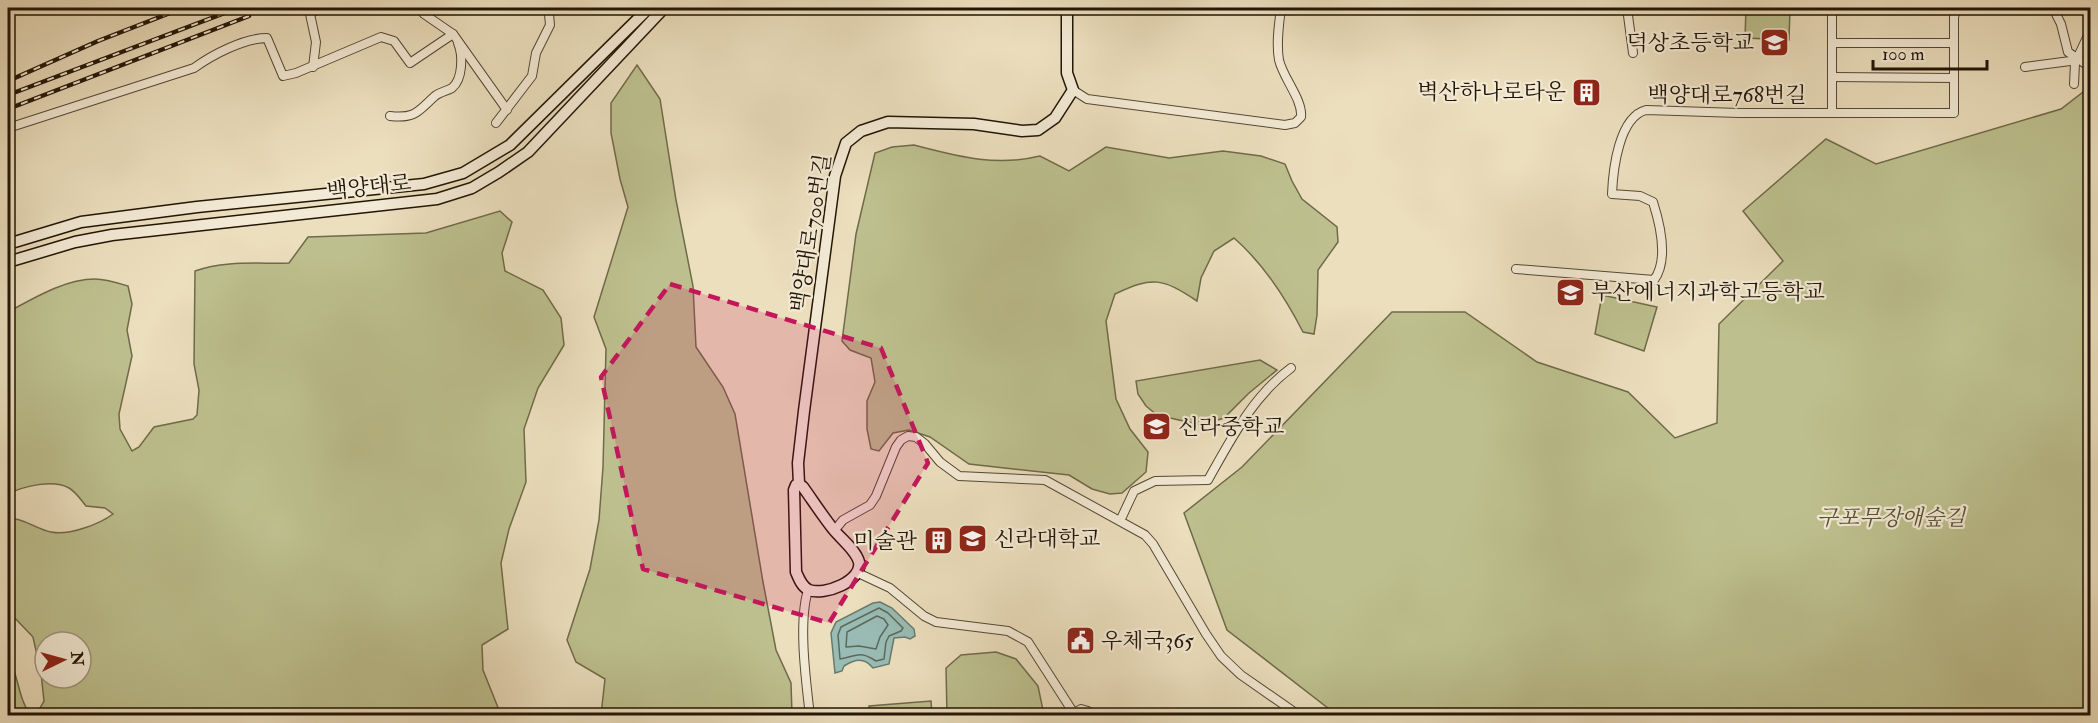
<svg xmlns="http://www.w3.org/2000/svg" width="2098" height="723" font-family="'IM FELL Double Pica','Noto Serif KR',serif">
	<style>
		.green { fill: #bdc08e; stroke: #6f6a4a; stroke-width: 1.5; fill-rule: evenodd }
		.water { fill: #99bcb4; stroke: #69796e; stroke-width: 1.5 }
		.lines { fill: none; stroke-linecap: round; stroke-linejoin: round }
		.shore { stroke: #5d685d; stroke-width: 1.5 }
		.street-casing { stroke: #544834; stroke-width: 10 }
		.secondary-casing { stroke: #211506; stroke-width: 13 }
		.street { stroke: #f3ead5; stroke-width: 8 }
		.secondary { stroke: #f3ead5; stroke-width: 10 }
		.rail-casing { stroke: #211506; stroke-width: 4.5 }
		.rail { stroke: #f3ead5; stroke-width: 2; stroke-dasharray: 7; stroke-linecap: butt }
		.marked { fill: #c2185b; fill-opacity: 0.2; stroke: #c2185b; stroke-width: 4.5; stroke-dasharray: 12 8; stroke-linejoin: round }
		.labels { text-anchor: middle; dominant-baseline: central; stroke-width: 4.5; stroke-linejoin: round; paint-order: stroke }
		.poi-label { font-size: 22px; fill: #211506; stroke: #f3ead5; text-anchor: start }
		.street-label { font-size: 22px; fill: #211506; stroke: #f3ead5 }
		.park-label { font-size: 22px; font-style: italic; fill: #585136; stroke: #f3ead5 }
	</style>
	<rect width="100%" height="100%" fill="#ecdfbe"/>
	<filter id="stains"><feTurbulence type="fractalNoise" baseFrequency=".00333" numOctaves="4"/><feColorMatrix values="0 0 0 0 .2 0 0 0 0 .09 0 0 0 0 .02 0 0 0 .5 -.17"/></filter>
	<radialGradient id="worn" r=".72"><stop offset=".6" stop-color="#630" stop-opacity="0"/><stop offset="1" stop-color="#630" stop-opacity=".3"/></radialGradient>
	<g class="green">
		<polygon points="1746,8 1790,8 1789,40 1745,38"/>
		<polygon points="637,65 660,99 676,200 693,286 696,347 723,387 735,414 763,582 776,650 791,683 792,715 601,715 605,679 576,662 567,640 590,569 599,520 603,467 606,349 594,317 628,207 620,179 611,133 611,103"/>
		<polygon points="2088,84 2090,85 2090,715 1337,715 1227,630 1184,513 1242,467 1392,312 1465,312 1537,362 1628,392 1675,438 1717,423 1719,324 1783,261 1743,211 1826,139 1876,164 2061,109 2083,92"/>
		<path d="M914,145C957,156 995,167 1040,156L1069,171L1106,147L1169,158L1223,151L1261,156L1285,164L1292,181L1302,199L1337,227L1338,242L1318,270L1317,315L1314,334L1303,332C1285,297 1264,264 1234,238L1214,251L1201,278L1197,301C1162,278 1153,276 1115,294L1106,321L1116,399L1130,429L1148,452L1146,472L1122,493L1110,494L1092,489L1069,475L969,464L930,437L909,430L893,433L879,451L871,449L867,429V401L875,382L871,358L850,350L842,341L856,234L875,153L892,147Z"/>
		<path d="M500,211L512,222L502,253L505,271L543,290L561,318L564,345L538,388L524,429L526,482L509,529L501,563L508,629L482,645L483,670L501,715H36L44,701L41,673L33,637L11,614H8V518C24,518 36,529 51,532C68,536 100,524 113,514L105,508L86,506C81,500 76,492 69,488C53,479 24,486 8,494V312C34,298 65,279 95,279C106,279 118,283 128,286L132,304L127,330L132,356L119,414L120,429L132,451L139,447L154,427L193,419L197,415L199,390L194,364L195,271C225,260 258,264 289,263L308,237L426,233ZM45,642H81V678H45Z"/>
		<polygon points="1602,295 1657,307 1644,351 1595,334"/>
		<polygon points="1260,360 1277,370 1249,393 1224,418 1201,425 1157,415 1146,406 1138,394 1136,381"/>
		<polygon points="996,652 1016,659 1038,686 1044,715 947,715 946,668 961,655"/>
		<path d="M8,657C19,675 18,700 31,715H8Z"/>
		<polygon points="931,701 932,715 869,715 869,706"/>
	</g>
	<path class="water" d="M880,602L892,608L914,629L915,636L910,639L905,637L894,638L889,664L873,668C864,657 855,659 844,666L842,671L835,673L831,633L836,622L873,603Z"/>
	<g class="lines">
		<g class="shore">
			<path d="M879,608L888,613L903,628L901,631L889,636L886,642L884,659L876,661C859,650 857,656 840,659L838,635L841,627Z"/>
			<polygon points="877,616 884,619 888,625 880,637 876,649 859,646 846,647 847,632"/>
		</g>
		<defs>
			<g id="street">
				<polyline points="419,8 424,14 453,34 507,110"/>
				<polyline points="1627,8 1633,53"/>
				<polyline points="1839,8 1957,9 1968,8"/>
				<polyline points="2053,8 2061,24 2068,52 2090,67"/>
				<polyline points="1832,43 1954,43"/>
				<polyline points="313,67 316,42 310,14 319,8"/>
				<polyline points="2025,67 2078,60"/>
				<polyline points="1832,77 1954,78"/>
				<polyline points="2074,84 2075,63 2090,31"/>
				<path d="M1073,90L1087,99L1285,125L1295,123L1301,117C1303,100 1283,78 1279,60C1276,43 1279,24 1281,8"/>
				<polyline points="1832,113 1954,113 1954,17 1957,8"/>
				<path d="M390,116C416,119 418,111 435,96C440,92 447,91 452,88C463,79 463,55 458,43"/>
				<polyline points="496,123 532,76 536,53 550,25 549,14 545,8"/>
				<path d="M8,128L194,68C212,55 244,38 267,38L283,76L296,73L381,37L394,41L410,63L453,34"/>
				<path d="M1516,269L1654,280C1669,260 1660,224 1653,202L1640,196L1612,194C1613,169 1619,117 1646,110L1739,113H1832V8"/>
				<path d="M1120,521L1134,491L1155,481L1208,480C1231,439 1253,396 1291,368"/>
				<polyline points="834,531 843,520 870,505 876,496 896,447 901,440 908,436 916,437 925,444 940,462 959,476 1045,480 1145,535 1153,544 1206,634 1221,656 1241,675 1300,716"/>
				<polyline points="858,573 890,588 924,616 936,622 1008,631 1028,642 1073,712"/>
				<path d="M808,590C798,623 806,681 810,716"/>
				<polyline points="1072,714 1081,709 1088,711 1091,716"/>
			</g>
			<g id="secondary">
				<polyline points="8,244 81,222 197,207 424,184 463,173 510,145 649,8"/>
				<polyline points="8,262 75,242 112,235 437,199 472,188 499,172 528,152 664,8"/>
				<polyline points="799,484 798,463 804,411 835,176 846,143 861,131 888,122 974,124 1022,131 1038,130 1055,118 1073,90 1067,73 1067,8"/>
				<path d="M799,484L803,487C813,501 822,515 833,529C840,538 856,550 859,562C863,581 824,596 809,590C802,587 799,579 796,572L794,490L796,485Z"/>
			</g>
		</defs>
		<use href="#street" class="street-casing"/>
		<use href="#secondary" class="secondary-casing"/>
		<use href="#street" class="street"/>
		<use href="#secondary" class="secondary"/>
		<defs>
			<g id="rail">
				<polyline points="8,81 98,41 183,8"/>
				<polyline points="8,95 238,8"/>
				<polyline points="8,109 249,16"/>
			</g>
		</defs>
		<use href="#rail" class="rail-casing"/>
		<use href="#rail" class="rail"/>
	</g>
	<path class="marked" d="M670,284L881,348L928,463L829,623L643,569L601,377Z"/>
	<defs>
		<symbol id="school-square" viewBox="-11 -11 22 22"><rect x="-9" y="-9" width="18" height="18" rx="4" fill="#8f2418" stroke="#f3ead5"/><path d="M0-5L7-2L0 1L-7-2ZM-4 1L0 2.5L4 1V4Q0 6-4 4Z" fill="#fff"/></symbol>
		<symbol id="building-square" viewBox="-11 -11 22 22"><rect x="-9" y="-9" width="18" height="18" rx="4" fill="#8f2418" stroke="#f3ead5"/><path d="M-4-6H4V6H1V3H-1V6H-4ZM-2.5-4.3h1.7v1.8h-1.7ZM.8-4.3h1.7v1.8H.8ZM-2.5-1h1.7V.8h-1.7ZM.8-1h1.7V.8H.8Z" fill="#fff"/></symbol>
		<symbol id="university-square" viewBox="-11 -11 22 22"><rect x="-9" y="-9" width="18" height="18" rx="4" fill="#8f2418" stroke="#f3ead5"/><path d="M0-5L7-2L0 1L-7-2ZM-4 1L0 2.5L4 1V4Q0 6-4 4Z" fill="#fff"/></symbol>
		<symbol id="civic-square" viewBox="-11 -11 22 22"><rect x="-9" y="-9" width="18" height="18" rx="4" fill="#8f2418" stroke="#f3ead5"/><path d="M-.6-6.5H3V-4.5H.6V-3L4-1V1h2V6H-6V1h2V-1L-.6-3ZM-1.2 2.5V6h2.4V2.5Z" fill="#fff"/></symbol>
	</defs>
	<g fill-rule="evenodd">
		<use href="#school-square" x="1758" y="26" width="33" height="33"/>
		<use href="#building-square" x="1570" y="76" width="33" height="33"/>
		<use href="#school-square" x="1554" y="276" width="33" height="33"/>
		<use href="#school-square" x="1140" y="410" width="33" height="33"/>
		<use href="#university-square" x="956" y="522" width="33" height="33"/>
		<use href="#building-square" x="922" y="524" width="33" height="33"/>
		<use href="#civic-square" x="1064" y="624" width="33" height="33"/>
	</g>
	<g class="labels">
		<g class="poi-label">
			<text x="1754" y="43" text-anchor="end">덕상초등학교</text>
			<text x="1566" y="92" text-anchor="end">벽산하나로타운</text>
			<text x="1591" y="292">부산에너지과학고등학교</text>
			<text x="1178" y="427">신라중학교</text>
			<text x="994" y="539">신라대학교</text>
			<text x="917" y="541" text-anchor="end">미술관</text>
			<text x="1101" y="641">우체국365</text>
		</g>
		<g class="street-label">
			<text x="1727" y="95">백양대로768번길</text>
			<text transform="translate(369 187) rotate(-6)">백양대로</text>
			<text transform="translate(811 233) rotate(-81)">백양대로700번길</text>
		</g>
		<g class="park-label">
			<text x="1891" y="518">구포무장애숲길</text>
		</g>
	</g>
	<rect width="2098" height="723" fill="none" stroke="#ecdfbe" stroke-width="30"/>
	<rect x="9" y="9" width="2080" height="705" fill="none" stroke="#211506" stroke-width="3"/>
	<rect x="15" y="15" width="2068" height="693" fill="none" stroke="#211506" stroke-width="1.5"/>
	<g transform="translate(63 660) rotate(85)"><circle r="28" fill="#f3ead5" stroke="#9f9582" stroke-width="1.5"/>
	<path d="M0-4.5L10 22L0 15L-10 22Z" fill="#8f2418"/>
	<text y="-9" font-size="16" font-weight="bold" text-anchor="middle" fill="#211506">N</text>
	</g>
	<path d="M1873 60v9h114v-9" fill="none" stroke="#211506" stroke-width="3"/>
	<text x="1882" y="60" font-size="18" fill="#211506" stroke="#f3ead5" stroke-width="4.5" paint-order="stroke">100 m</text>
	<rect width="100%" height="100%" filter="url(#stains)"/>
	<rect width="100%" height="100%" fill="url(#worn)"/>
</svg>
